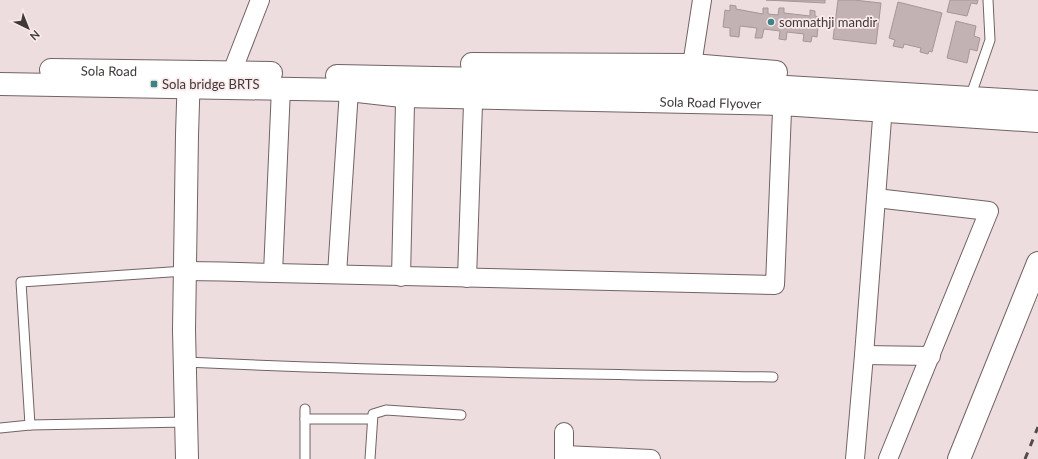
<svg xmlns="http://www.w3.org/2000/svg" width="1038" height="459" font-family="Lato,sans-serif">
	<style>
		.building { fill: #c2b2b3; stroke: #a69697 }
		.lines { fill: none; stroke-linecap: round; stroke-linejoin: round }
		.lane-casing { stroke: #726364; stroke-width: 11 }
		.street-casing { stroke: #726364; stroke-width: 20 }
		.secondary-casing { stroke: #726364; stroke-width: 24 }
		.lane { stroke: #fff; stroke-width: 9 }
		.street { stroke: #fff; stroke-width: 18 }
		.secondary { stroke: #fff; stroke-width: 22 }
		.rail { stroke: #534c4c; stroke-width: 3; stroke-dasharray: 7 7; stroke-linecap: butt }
		.poi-dot { fill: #3c8584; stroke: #fbeaeb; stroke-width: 1.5 }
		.labels { text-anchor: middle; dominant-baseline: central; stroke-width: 3.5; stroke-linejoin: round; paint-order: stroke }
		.poi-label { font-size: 13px; fill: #3f3939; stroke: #fbeaeb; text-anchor: start }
		.street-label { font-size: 13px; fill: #3f3939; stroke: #fbeaeb }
	</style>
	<rect width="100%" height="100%" fill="#eeddde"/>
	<g class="building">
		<polygon points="766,0 825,0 825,3"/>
		<polygon points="838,0 854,0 881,3 876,44 833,39"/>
		<polygon points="950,0 978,0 977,4 971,3 967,16 947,12"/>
		<polygon points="898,2 942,13 932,52 929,51 928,54 920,52 921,48 904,44 903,48 893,46 895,40 889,38"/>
		<polygon points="730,5 736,6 736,9 763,14 763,8 768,8 768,14 778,15 779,8 784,8 784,13 810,16 810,10 815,11 815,16 819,17 817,37 812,36 811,42 803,41 804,34 787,32 786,40 779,39 780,31 764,29 762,38 755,38 757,28 740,26 739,37 730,36 730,28 723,27 725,10 730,11"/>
		<polygon points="956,21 976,26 974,36 980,38 977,51 970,49 967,63 947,58"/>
	</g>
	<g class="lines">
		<defs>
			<g id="lane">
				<polyline points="973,89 990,40 988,0"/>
				<path d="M185,362C381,371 577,374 773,377"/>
				<polyline points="305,419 372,419"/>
				<polyline points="30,425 21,282 185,271"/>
				<polyline points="0,428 30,425 186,422"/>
				<polyline points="305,459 305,409"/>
				<polyline points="370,459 373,414 386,410 461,415"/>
			</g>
			<g id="street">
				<polyline points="692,65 702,0"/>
				<polyline points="232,72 260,0"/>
				<polyline points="876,198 989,211 888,459"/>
				<path d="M185,271C382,274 579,281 775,285L782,111"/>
				<polyline points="273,273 281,88"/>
				<polyline points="337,274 349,90"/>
				<polyline points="401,277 405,103"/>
				<polyline points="467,278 473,104"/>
				<polyline points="864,355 931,356"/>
				<polyline points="564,455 651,459"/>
				<polyline points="564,459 564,432"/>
				<polyline points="855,459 864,355 882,119"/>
			</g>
			<g id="secondary">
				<polyline points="472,64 692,65 776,72"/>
				<path id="s1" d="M51,70L271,73"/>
				<polyline points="337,76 738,84 1038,102"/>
				<path id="s2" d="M0,84L349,90L402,96L782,104L1038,121"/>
				<polyline points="187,459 184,330 187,135 189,72"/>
				<polyline points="959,459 1038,263"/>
			</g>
		</defs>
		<use href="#lane" class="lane-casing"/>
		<use href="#street" class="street-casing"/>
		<use href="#secondary" class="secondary-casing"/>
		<use href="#lane" class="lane"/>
		<use href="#street" class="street"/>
		<use href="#secondary" class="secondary"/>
		<polyline class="rail" points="1025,459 1038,427"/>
	</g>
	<g class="poi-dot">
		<circle cx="771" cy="22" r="4"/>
		<rect x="150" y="80" width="8" height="8" rx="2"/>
	</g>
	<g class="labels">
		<g class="poi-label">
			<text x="779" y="22">somnathji mandir</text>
			<text x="162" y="84">Sola bridge BRTS</text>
		</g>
		<g class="street-label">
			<text stroke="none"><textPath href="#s1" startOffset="58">Sola Road</textPath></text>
			<text stroke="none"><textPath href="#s2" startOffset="711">Sola Road Flyover</textPath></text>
		</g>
	</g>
	<g transform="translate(28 28) rotate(137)" stroke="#fbeaeb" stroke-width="3" paint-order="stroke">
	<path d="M0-3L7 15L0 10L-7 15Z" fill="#3f3939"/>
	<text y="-6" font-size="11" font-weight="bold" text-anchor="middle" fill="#3f3939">N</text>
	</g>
</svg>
